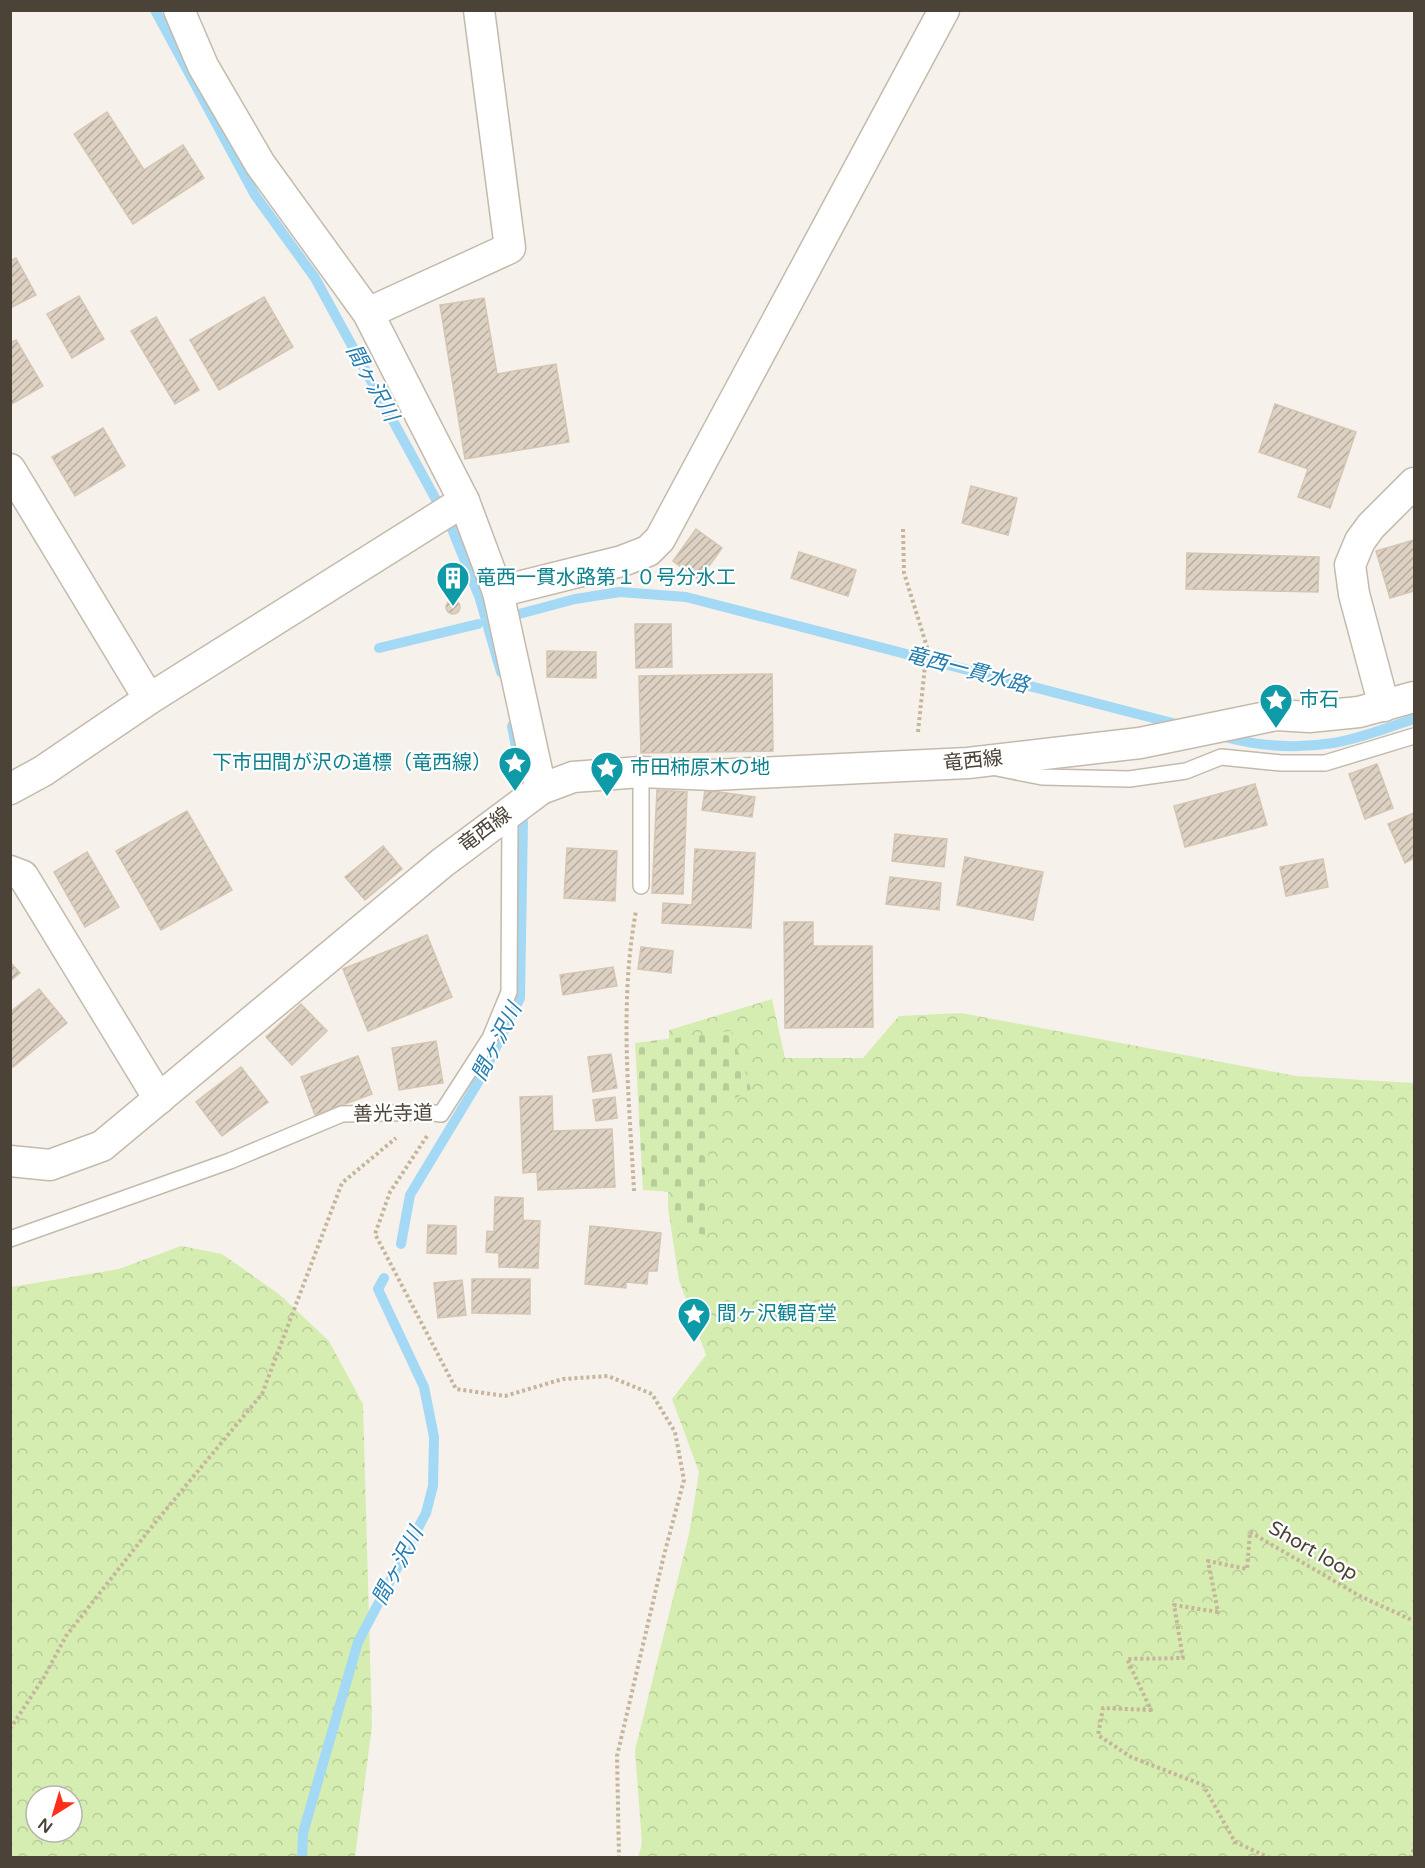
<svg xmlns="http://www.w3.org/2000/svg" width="1425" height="1868" font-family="'Varela Round','Noto Sans JP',sans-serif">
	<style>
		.forest { fill: url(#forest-crowns); fill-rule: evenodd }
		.cemetery { fill: url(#cemetery-stones) }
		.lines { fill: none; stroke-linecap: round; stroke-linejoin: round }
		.stream { stroke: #a4d9f6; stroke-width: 10 }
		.building { fill: url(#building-hatch); stroke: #d5c5b2; stroke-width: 1.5 }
		.service-casing { stroke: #c3baac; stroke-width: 18 }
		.minor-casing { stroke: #c3baac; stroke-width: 33 }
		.path { stroke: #c6b59c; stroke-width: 4; stroke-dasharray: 3 3; stroke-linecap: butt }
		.service { stroke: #fff; stroke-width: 15 }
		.minor { stroke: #fff; stroke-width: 30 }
		.labels { text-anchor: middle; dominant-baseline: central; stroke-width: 4.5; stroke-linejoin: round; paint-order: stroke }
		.culture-label { font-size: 20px; fill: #0d838f; stroke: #fff; text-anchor: start }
		.street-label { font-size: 20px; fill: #4c4338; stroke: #fff }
		.water-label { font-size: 21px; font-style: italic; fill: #247db0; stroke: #fff }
	</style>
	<defs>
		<pattern id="forest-crowns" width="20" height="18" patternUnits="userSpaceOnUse" patternTransform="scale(1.5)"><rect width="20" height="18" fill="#d5edb1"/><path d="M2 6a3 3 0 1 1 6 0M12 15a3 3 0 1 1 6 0" fill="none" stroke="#b8cc99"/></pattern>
		<pattern id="cemetery-stones" width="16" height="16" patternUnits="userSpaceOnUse" patternTransform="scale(1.5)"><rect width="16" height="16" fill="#d5edb1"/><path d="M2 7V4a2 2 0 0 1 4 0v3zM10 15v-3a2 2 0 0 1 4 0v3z" fill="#b8cc99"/></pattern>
		<pattern id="building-hatch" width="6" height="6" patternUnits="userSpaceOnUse" patternTransform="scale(1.5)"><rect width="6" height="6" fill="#dcd1c2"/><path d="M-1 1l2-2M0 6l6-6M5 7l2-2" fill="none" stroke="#b5ab9f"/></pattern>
	</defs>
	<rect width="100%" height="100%" fill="#f6f2eb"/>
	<g class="forest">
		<polygon points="772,999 785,1058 863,1058 899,1016 961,1013 1296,1076 1414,1083 1414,1857 638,1857 642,1844 635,1750 689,1534 699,1472 672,1399 706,1355 679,1280 668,1208 669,1030"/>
		<path d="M181,1246L222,1254L280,1295L329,1341L363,1404L372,1726L355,1857H11V1287L119,1269ZM36,1796H72V1832H36Z"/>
	</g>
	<polygon class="cemetery" points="731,1031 751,1089 709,1114 707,1236 671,1225 674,1192 643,1190 635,1043"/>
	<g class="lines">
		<g class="stream">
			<polyline points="155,10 255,195 315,278 452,529 480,599 501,672"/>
			<polyline points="519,614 575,599 620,592 686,597 1180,725"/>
			<polyline points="379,648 478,624"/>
			<polyline points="512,726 523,784"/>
			<path d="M1221,736C1257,746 1296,749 1333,743C1360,739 1388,727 1414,719"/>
			<polyline points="401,1244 410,1195 483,1074 520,998 523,822"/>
			<polyline points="302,1858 303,1833 358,1642 426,1513 433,1486 434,1437 424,1387 378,1289 384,1278"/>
		</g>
	</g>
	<g class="building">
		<polygon points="107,112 144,170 183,145 204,178 133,224 74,134"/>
		<polygon points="16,258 36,295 10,308 10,261"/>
		<polygon points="79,296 104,339 72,358 47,314"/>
		<polygon points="264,297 293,347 219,390 190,340"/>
		<polygon points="484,298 497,374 556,364 569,442 465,459 440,305"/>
		<polygon points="156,317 199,390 175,404 131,331"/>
		<polygon points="16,340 43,386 10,405 10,343"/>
		<polygon points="1275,404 1356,432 1330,508 1298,497 1308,469 1259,452"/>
		<polygon points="103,428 125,466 75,496 52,457"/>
		<polygon points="971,486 1017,498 1008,535 962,523"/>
		<polygon points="696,529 722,548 699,580 673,561"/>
		<polygon points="1414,540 1414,591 1390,598 1376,551"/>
		<polygon points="799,552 856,570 848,596 791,578"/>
		<polygon points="1187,553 1319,557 1318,592 1186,589"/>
		<circle cx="453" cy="607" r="7"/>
		<polygon points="635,624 671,624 672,667 636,668"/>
		<polygon points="547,651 596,652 596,678 547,677"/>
		<polygon points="772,674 773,751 641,753 639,676"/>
		<polygon points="1377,764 1393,808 1365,819 1349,774"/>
		<polygon points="1255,784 1267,825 1185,847 1174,806"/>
		<polygon points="657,790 687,792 683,894 652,893"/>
		<polygon points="705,790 755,797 752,817 702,810"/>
		<polygon points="187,811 232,890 161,930 116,851"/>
		<polygon points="1414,813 1414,858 1405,863 1388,824"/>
		<polygon points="895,834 947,839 944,867 892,861"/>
		<polygon points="383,846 402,869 365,900 345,877"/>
		<polygon points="567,848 617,851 615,901 564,898"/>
		<polygon points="695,849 755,853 751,928 662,923 663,903 692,905"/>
		<polygon points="87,852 119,907 85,927 54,872"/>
		<polygon points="965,857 1043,872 1033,920 957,905"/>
		<polygon points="1323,859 1328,887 1286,896 1280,867"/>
		<polygon points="890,877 941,883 939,910 886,904"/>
		<polygon points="784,922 813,922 813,946 872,946 873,1027 785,1028"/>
		<polygon points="427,935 452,997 368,1031 343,969"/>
		<polygon points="641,947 673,951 671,973 638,969"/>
		<polygon points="10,962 20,973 10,981"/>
		<polygon points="613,967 617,986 563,995 560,975"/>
		<polygon points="39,989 67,1023 13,1067 10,1064 10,1012"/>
		<polygon points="301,1004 327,1031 292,1065 266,1037"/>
		<polygon points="436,1041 443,1083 399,1090 392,1048"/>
		<polygon points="611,1054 617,1088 593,1092 588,1057"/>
		<polygon points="358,1056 372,1094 315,1115 301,1077"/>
		<polygon points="241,1067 268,1102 222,1136 196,1102"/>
		<polygon points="552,1096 553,1131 612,1129 615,1187 538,1190 537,1172 523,1173 520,1097"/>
		<polygon points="615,1097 617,1118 596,1121 593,1100"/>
		<polygon points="495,1197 523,1198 523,1220 540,1221 538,1268 499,1267 499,1253 486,1252 487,1231 494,1232"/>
		<polygon points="428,1225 456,1226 456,1254 427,1253"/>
		<polygon points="590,1226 661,1233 657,1271 648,1271 647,1284 626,1282 626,1288 585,1284"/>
		<polygon points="472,1279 530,1279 530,1314 472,1313"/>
		<polygon points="462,1280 466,1315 438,1318 434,1283"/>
	</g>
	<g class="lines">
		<defs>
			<g id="service">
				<polyline points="997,768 1042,777 1129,779 1186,771 1221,757 1281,763 1325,763 1414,736"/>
				<polyline points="641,886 641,772"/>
				<polyline points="10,1239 230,1161 342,1114 427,1112 441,1114 490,1038 509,992 510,812"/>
			</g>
			<g id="minor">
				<polyline points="179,10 203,66 260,164 368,313 464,501 498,592 541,789"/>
				<polyline points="368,313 510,248 479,10"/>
				<polyline points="10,469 149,699"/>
				<polyline points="498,592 622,561 648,551 660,539 944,10"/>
				<polyline points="1384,706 1354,594 1350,565 1360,541 1371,526 1414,483"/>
				<polyline points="10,789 43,771 149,699 464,501"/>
				<polyline points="10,871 23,876 159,1099"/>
				<polyline points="10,1161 50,1165 102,1146 442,863 541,789 573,777 641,772 713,775 968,763 1140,743 1276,715 1309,717 1359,712 1414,697"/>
			</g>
		</defs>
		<use href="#service" class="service-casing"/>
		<use href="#minor" class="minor-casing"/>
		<g class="path">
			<polyline points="903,529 904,573 927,647 918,732"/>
			<polyline points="427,1136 390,1192 375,1234 456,1389 505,1396 563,1379 608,1376 652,1394 675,1432 684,1480 664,1555 617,1756 619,1858"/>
			<path d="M634,1191C629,1098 619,1003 636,911"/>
			<polyline points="10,1729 44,1677 66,1636 154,1524 262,1394 342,1183 396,1138"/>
			<polyline points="1270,1858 1235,1842 1203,1785 1131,1757 1098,1735 1103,1708 1151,1710 1127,1659 1183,1658 1174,1605 1218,1612 1208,1561 1247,1569 1250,1532 1360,1596 1414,1621"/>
			<polyline points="1410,1858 1414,1849"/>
		</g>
		<use href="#service" class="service"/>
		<use href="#minor" class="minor"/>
	</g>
	<defs>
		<symbol id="building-pin" viewBox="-11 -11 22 30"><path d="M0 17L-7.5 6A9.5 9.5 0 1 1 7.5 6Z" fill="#0f9aa8" stroke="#fff"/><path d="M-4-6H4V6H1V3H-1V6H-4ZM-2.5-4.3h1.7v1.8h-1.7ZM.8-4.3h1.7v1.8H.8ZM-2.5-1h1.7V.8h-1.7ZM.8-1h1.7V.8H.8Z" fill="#fff"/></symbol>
		<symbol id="sight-pin" viewBox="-11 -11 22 30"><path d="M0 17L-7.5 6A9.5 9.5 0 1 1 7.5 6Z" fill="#0f9aa8" stroke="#fff"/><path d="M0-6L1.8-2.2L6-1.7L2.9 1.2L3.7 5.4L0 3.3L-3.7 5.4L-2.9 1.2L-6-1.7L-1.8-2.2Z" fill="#fff"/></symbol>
	</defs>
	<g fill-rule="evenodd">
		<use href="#building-pin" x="434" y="559" width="38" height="52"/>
		<use href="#sight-pin" x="1257" y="681" width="38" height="52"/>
		<use href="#sight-pin" x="496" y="744" width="38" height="52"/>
		<use href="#sight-pin" x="588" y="749" width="38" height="52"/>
		<use href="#sight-pin" x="675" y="1295" width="38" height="52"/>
	</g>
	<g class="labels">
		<g class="culture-label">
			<text x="476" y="578">竜西一貫水路第１０号分水工</text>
			<text x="1299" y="700">市石</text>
			<text x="492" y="763" text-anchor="end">下市田間が沢の道標（竜西線）</text>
			<text x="630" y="768">市田柿原木の地</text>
			<text x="717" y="1314">間ヶ沢観音堂</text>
		</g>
		<g class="street-label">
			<text transform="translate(973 761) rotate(-6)">竜西線</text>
			<text transform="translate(485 830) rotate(-37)">竜西線</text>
			<text transform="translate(393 1114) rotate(-1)">善光寺道</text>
			<text transform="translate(1313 1551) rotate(30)">Short loop</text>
		</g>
		<g class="water-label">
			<text transform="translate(372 383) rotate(61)">間ヶ沢川</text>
			<text transform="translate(967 670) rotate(15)">竜西一貫水路</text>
			<text transform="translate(497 1042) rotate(-63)">間ヶ沢川</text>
			<text transform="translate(398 1566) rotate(-62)">間ヶ沢川</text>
		</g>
	</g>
	<rect width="1425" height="1868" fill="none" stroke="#4c4338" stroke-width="24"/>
	<g transform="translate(54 1814) rotate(217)"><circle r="28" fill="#ffffff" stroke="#b7b4af" stroke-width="1.5"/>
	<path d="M0-4.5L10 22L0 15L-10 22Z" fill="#ff2f19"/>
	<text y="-9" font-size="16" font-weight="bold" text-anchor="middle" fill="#4c4338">N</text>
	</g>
</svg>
